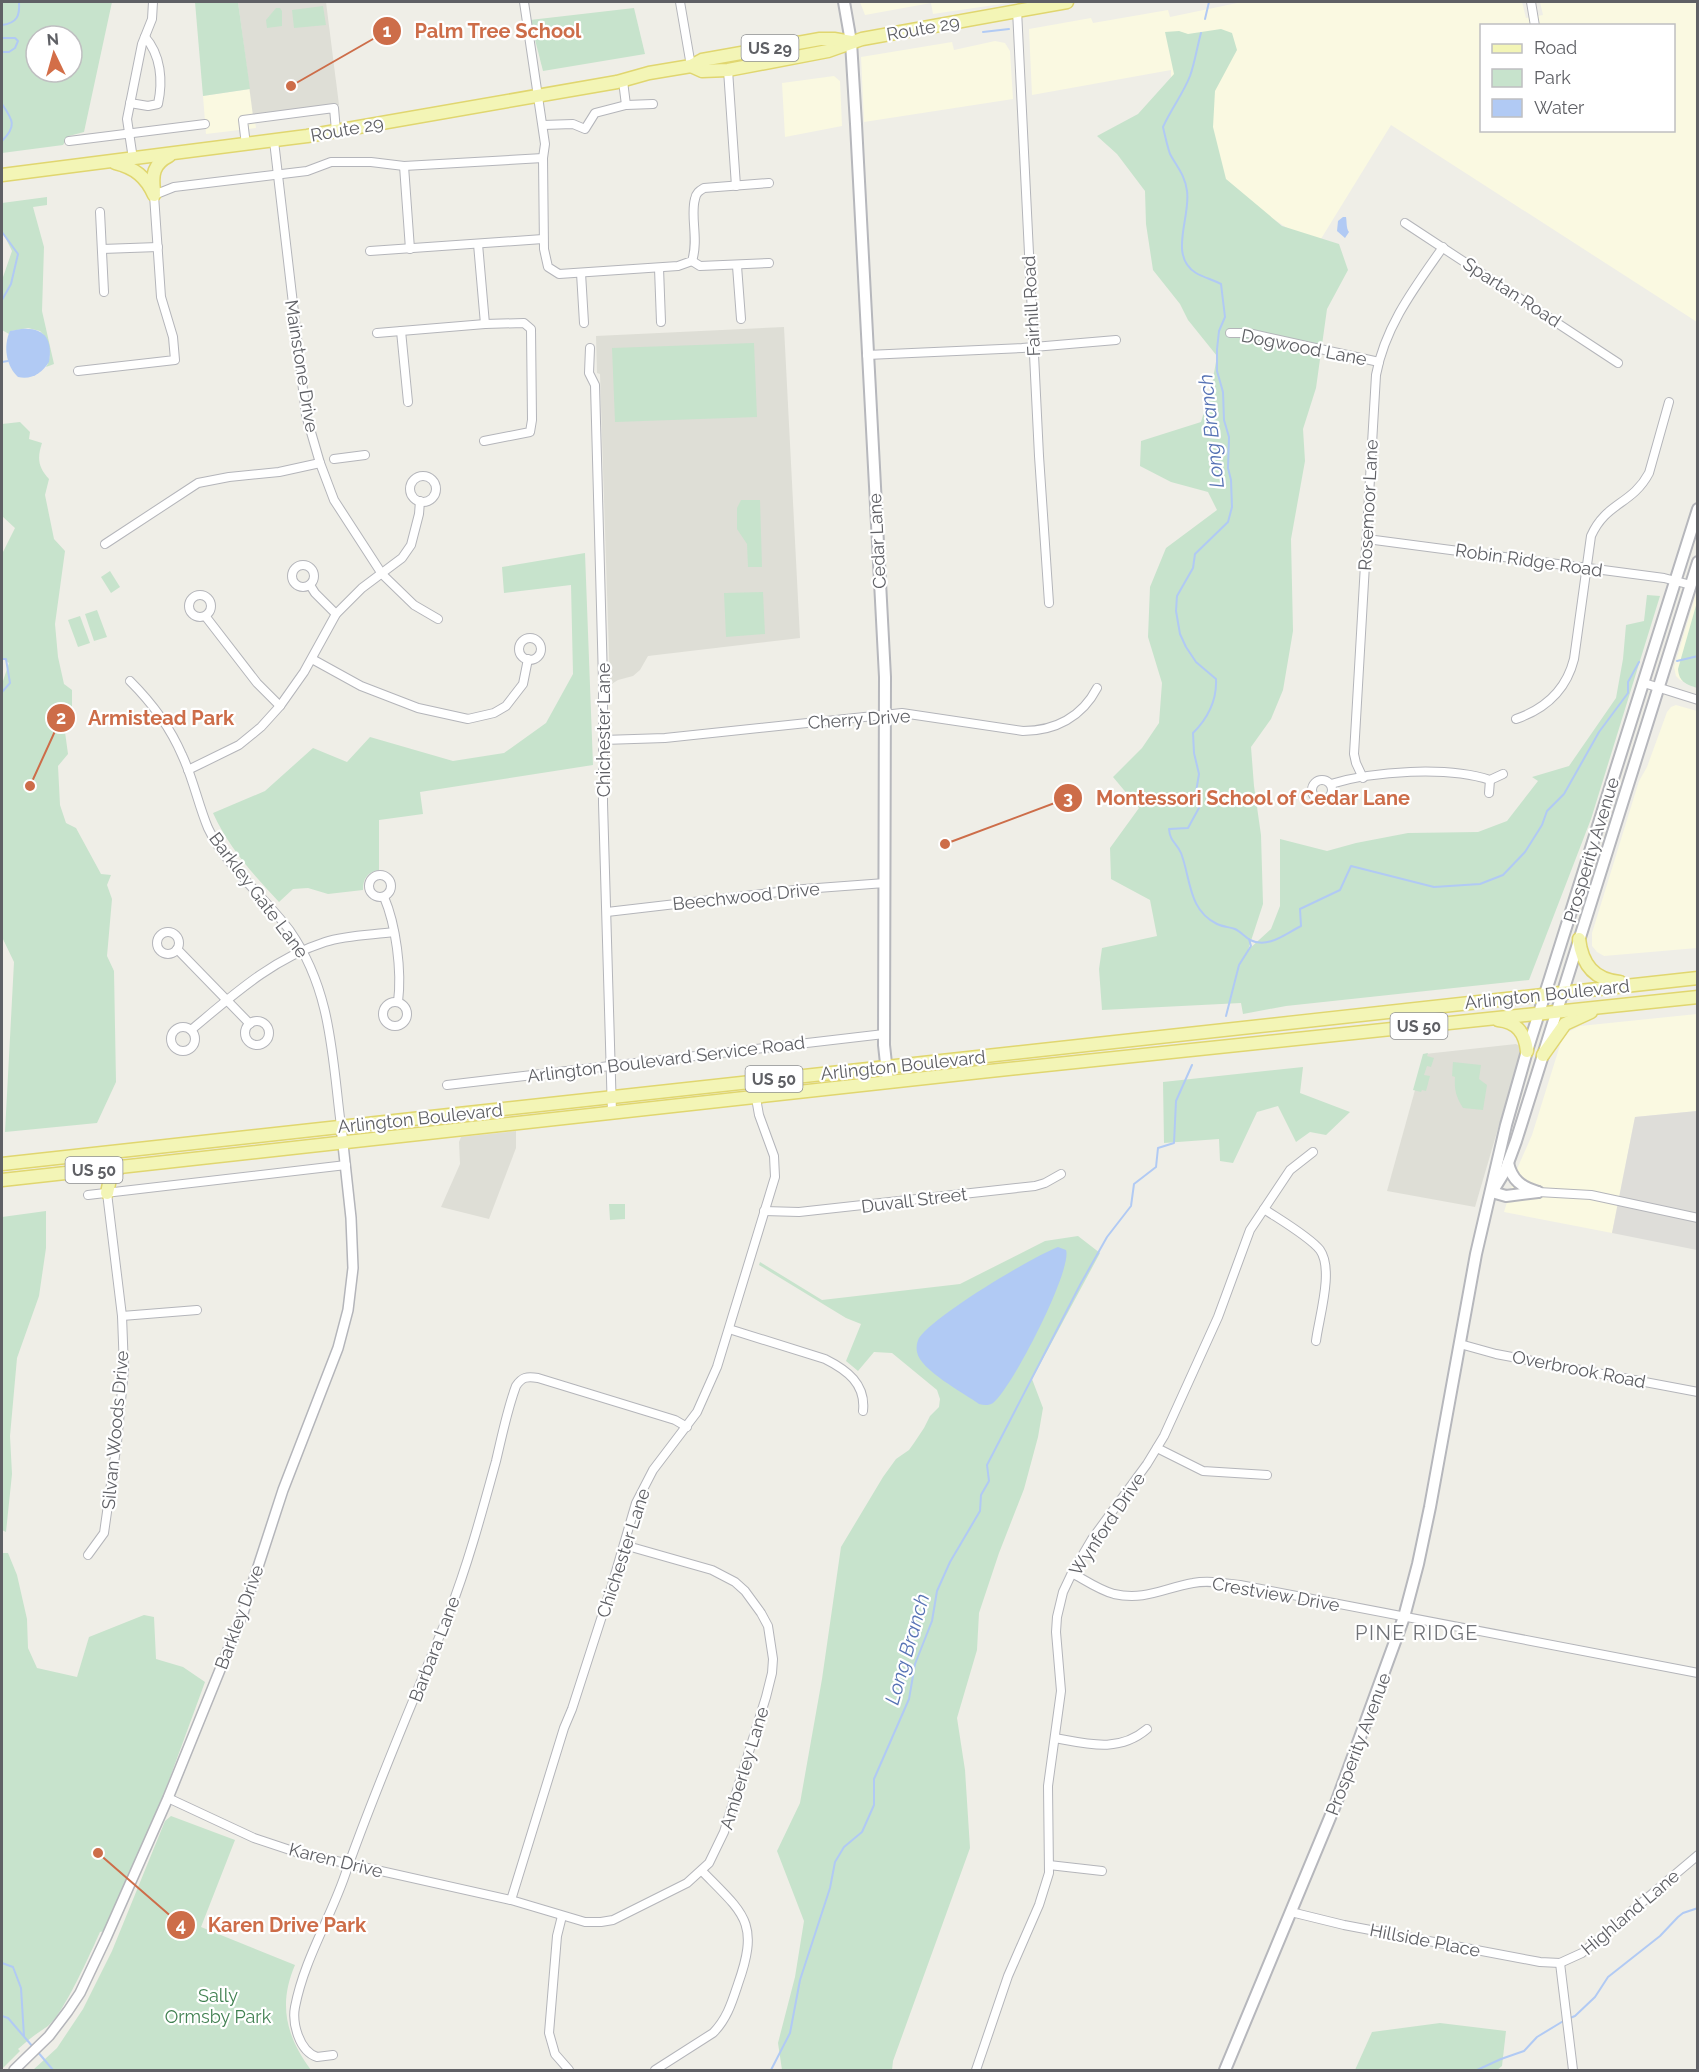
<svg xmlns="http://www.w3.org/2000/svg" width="1699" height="2072" font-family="Raleway,sans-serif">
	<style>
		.commercial { fill: #faf9e1; fill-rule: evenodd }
		.industrial { fill: #deddd9 }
		.education { fill: #deded6 }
		.green { fill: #c7e3cc; fill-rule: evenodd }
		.water { fill: #b1caf4 }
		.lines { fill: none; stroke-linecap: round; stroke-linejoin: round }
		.stream { stroke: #b1caf4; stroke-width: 2 }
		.minor-casing { stroke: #b4b5ba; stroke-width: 10 }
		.tertiary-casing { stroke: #b4b5ba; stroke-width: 12 }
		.secondary-casing { stroke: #b6b7bc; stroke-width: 14 }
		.primary-casing { stroke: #e0d66f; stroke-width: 15 }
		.minor { stroke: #fff; stroke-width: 8 }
		.tertiary { stroke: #fff; stroke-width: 9 }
		.secondary { stroke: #fff; stroke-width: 10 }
		.primary { stroke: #f3f5b6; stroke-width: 12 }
		.labels { text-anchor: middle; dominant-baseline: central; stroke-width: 4.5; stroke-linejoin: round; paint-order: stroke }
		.shield { fill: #fff; stroke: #8f9093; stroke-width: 1.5 }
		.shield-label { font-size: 16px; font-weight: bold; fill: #5f6065 }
		.street-label { font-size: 18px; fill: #5f6065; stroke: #fff }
		.park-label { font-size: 18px; fill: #418151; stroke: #fff }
		.water-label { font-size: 20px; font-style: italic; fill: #5773b5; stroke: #fff }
		.neighbourhood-label { font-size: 20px; letter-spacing: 1.5px; fill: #707277; stroke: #fff }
		.leader { fill: none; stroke: #cd6d49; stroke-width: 2 }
		.callout-dot { fill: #cd6d49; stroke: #fff; stroke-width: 2 }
		.mark-label { font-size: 18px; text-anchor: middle; font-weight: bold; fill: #fff }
		.callout-label { font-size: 20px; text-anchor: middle; font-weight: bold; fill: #cd6d49; stroke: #fff; stroke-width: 4.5; stroke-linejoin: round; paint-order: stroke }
	</style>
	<rect width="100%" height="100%" fill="#efeee7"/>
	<g class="commercial">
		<polygon points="860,2 1015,2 933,14 931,3 865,15"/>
		<path d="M1242,2H1522L1526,18L1543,15L1540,2H1697V322L1391,125L1316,247L1172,152L1171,70L1032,95L1029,29L1091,18L1093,23L1168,10L1170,17ZM1482,26H1674V130H1482Z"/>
		<polygon points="995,41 1005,43 1010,51 1013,99 864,122 861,57 952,42 954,50"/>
		<polygon points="834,76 840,81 842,126 785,137 782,83"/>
		<polygon points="250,89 256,128 206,134 203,96"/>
		<polygon points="1697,591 1697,686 1680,680 1676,676 1674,667"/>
		<polygon points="1676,705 1697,711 1697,948 1604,956 1597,952 1592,946 1592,933 1639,781 1647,767 1667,712 1671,707"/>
		<polygon points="1697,1014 1697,1111 1635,1117 1612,1233 1504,1212 1517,1169 1532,1135 1561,1042 1568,1032 1580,1026"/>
	</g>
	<polygon class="industrial" points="1697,1111 1697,1250 1612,1233 1635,1117"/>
	<g class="education">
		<polygon points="238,2 326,2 339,105 253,116"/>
		<polygon points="784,327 800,638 648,656 640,670 633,676 618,680 610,685 600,374 597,373 596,336"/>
		<polygon points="1516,1044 1520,1046 1521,1050 1475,1207 1387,1191 1425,1054"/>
		<polygon points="516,1131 516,1148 489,1219 441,1207 460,1164 459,1142 461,1137"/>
	</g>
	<g class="green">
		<path d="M2,2H112L84,132L69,136L63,145L2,153ZM36,36H72V72H36Z"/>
		<polygon points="195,2 238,2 250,89 203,96"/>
		<polygon points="323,6 326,25 294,28 292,10"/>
		<polygon points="276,8 280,8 282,11 282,26 267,28 266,20"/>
		<polygon points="634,8 645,54 543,71 530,20"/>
		<polygon points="1221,29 1232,33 1237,50 1215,91 1213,127 1226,179 1282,226 1339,244 1348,270 1327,309 1316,388 1303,429 1305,461 1291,539 1293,631 1283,690 1271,719 1251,747 1254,786 1261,835 1263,904 1248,950 1271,929 1280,906 1280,839 1327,851 1356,843 1408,833 1478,832 1507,821 1538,781 1532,777 1569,766 1616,698 1623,659 1626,625 1644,621 1647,595 1660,596 1591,819 1529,980 1286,1006 1243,1014 1241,1003 1102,1010 1099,969 1102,948 1157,936 1150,900 1111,879 1110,848 1139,808 1113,777 1142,748 1159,723 1162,683 1148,637 1150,587 1166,548 1217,510 1208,492 1171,482 1140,466 1141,441 1201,422 1211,390 1217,356 1188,320 1180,304 1153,270 1146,224 1145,191 1117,154 1097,136 1138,114 1174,74 1165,32 1179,31 1188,34"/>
		<path d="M47,197V205L33,207L44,247L42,311L54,364L46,367C53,357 49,339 40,331L28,328L11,331L9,334L2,330V280L12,251L2,231V203Z"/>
		<polygon points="754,343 757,417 615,422 612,348"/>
		<path d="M20,422L30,432L29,439L42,443C37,458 38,467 49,479L45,495L54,539L65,551L55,624L58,657L64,684L72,690V711L65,732L68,754L58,766L60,805L66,823L76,828L101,874L111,875L107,885L112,899L107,956L114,971L116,1082L97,1123L5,1132L14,962L2,937V684L9,663L2,658V554L15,528L2,516V424Z"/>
		<polygon points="741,500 760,500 762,567 748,567 747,544 737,529 737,508"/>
		<path d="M585,553L593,765L420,792L423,814L379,820V870C367,872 363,879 363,890L328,894L308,888L293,889L279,902C253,874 229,848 213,813L265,791L313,748L347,762L370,737L453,761L504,753L546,723L573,674L571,585L504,593L502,567Z"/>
		<polygon points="110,571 120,587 111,593 101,577"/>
		<polygon points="763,592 765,634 726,637 724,593"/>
		<path d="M1697,602V688C1686,684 1679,682 1678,669Z"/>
		<polygon points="97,610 107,637 94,641 85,614"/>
		<polygon points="80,616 90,643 78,647 68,620"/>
		<polygon points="1428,1053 1427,1056 1434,1058 1431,1067 1427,1066 1424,1075 1430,1076 1426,1091 1422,1090 1421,1092 1413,1090 1423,1054"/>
		<path d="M1453,1062L1481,1065L1479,1079L1487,1085L1483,1110L1463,1108C1456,1097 1454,1089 1455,1077L1452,1076Z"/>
		<polygon points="1303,1067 1300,1093 1350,1112 1326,1135 1310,1132 1296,1142 1278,1106 1257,1112 1233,1163 1220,1161 1219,1139 1164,1143 1163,1082"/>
		<polygon points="609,1204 625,1204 625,1219 610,1220"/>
		<polygon points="46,1211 46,1248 39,1296 17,1358 10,1436 12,1474 6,1532 2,1530 2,1217"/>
		<polygon points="1078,1236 1100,1253 1032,1379 1043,1408 1038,1437 1024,1489 999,1553 979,1613 977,1650 957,1718 965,1770 970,1848 893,2061 892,2070 782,2070 778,2043 795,1977 804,1921 777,1851 800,1803 822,1679 841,1547 883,1477 896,1459 909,1450 914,1443 924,1428 930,1416 939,1407 940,1399 937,1390 892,1353 874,1352 858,1371 846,1361 861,1324 846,1318 759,1265 760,1262 822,1300 960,1284 1045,1241"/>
		<path d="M2,1553H8L17,1575L27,1619L28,1648L37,1668L77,1677L89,1637L144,1615L154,1617L156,1659L183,1667L205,1682L161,1802L105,1931L100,1932C91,1952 63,2015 48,2026C37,2033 27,2041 18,2049L20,2051L2,2069Z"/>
		<path d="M171,1816L235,1840L201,1927L295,1965C278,2005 286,2036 311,2070H33L57,2048L83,2009L112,1951L165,1821Z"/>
		<polygon points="1440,2023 1506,2031 1502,2066 1497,2070 1355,2070 1372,2032"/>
	</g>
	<g class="water">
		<path d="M1343,217H1346C1347,222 1346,228 1349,232L1345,238L1337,231L1338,221Z"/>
		<path d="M21,329C44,327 53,339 49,362C42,373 32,380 18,377C6,366 3,346 10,331Z"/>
		<path d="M1058,1247L1066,1250C1073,1269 1011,1390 993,1403C988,1406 984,1405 979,1404C964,1393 920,1370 917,1352C916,1347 917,1342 919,1338C935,1315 1030,1258 1058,1247Z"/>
	</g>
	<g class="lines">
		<g class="stream">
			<polyline points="1205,19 1209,2"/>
			<path d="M2,25C17,23 20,16 19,2"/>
			<polyline points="983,32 1009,29"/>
			<path d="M1201,33C1197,47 1195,62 1190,76C1183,94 1171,109 1163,127C1165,136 1167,145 1170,154C1177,167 1185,175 1187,191C1191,217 1168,256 1196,273C1203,277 1213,280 1221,284L1225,317L1219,331L1217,349V371L1223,392L1224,420L1229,437L1228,468L1231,480L1232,507L1228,522L1195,554L1193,568L1177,596L1176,611L1180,634L1186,647L1196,662L1216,679C1217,700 1208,718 1193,733L1194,753L1199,774L1196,792L1200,806L1188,828L1169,829C1170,842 1177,843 1181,853C1191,879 1188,910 1217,924C1223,927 1230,927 1235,929C1241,932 1245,937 1250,940C1268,949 1285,934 1301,926L1300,909L1340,890L1351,866L1434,887L1480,884L1503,875L1525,852L1542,825L1547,811L1564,794L1599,732L1628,693V682L1639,662"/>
			<polyline points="2,38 15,38 18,41 15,48 9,52 2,52"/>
			<path d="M2,104C13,120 17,126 2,141"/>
			<polyline points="2,232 18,254 11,284 2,300"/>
			<polyline points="2,362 8,361"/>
			<polyline points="2,659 6,659 10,683 2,692"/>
			<polyline points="1677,661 1698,656"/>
			<polyline points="1226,1016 1239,965 1251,946 1249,939"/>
			<polyline points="2,1963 13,1967 21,1988 24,2036"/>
			<polyline points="2,2016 8,2018 33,2047"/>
			<polyline points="1570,2018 1575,2016 1595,1997 1608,1977 1660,1936 1678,1917 1683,1913 1698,1908"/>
			<polyline points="37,2051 53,2070"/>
			<polyline points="771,2070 790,2033 800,1980 830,1888 835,1862 844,1847 862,1832 874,1805 874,1779 909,1699 915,1664 932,1621 937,1591 950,1562 980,1511 981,1495 989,1481 987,1465 1080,1285 1107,1237 1131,1206 1134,1184 1156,1167 1158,1148 1174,1143 1176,1101 1192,1065"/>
			<polyline points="1477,2070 1501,2059 1524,2051 1537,2037 1565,2020"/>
		</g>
		<defs>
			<g id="minor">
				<path d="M524,2L545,144L543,158L544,249L548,267L559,274L678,266L692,261C699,239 690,216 695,199C696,193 699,191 704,188L769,183"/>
				<polyline points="680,2 691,66"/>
				<polyline points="1531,2 1535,26"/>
				<polyline points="1017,10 1039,456 1049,603"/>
				<polyline points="728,70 736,186"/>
				<polyline points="623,81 626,105"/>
				<path d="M130,103L148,106L158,104C163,81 161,55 145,37"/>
				<polyline points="543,125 573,124 585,129 595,113 626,105 653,104"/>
				<polyline points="69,141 205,124"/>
				<polyline points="274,141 306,415 320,463 334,500 382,574 414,605 438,619"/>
				<polyline points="246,145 243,120 334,108 336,131"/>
				<polyline points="133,159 127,119 142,44 152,19 153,2"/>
				<polyline points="404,166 410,249"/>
				<polyline points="100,212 104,292"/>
				<polyline points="1405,223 1618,363"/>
				<polyline points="478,244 485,324"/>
				<polyline points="102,249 158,247"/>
				<polyline points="370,251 543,239"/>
				<polyline points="692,261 700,266 769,263"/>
				<polyline points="737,266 741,319"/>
				<polyline points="659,268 661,322"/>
				<polyline points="581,273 584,323"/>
				<polyline points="401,331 408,402"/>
				<polyline points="377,333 485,324 524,323 531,329 532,420 530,432 484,441"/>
				<polyline points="1230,333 1248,333 1379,362"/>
				<polyline points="590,348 589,373 595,385 603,680 603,803 612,1113"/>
				<polyline points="867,355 1022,348 1116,340"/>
				<polyline points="78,371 175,360 173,337 161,297 154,195 174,187 307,171 331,162 371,162 404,166 543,158"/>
				<polyline points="334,459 365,455"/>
				<circle cx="423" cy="489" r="13"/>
				<polyline points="1367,539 1664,578 1691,585"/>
				<polyline points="105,544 198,483 229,477 279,472 320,463"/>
				<circle cx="303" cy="576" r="11"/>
				<polyline points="310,585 315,593 336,614"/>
				<circle cx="200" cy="606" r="11"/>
				<polyline points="206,617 257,683 280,706"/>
				<circle cx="530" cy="649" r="11"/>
				<polyline points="312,659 361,686 418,708 468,719 494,713 506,706 523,684 528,659"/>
				<path d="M130,681C151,702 170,727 182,755C193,778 198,804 208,828C227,868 264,896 290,931C332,991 332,1057 341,1126"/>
				<polyline points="1644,683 1698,700"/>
				<path d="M1516,719C1545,709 1566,691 1574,659L1591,536C1606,502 1632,505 1649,473L1669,402"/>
				<path d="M603,740L665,738L902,713L1023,731C1055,731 1082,717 1097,688"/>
				<polyline points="188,770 239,745 261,727 280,706 304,672 336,614 362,588 402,558 411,545 419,514 420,501"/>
				<path d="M1363,778L1356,763L1354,754L1376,375C1385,326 1415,287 1443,247"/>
				<circle cx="1322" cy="790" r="10"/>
				<path d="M1331,784C1374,771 1447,766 1490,780L1503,774"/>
				<polyline points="1489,793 1490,780"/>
				<circle cx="380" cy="886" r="11"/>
				<path d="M384,897C396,925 402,971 398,1002"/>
				<polyline points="607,912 804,889 885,883"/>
				<circle cx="168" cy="943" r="11"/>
				<polyline points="177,949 250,1024"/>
				<circle cx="395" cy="1014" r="12"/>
				<circle cx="257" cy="1033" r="12"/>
				<circle cx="183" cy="1039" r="12"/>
				<path d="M191,1030C233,995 272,959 325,942C347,935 372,935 394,932"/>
				<polyline points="447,1085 884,1034"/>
				<polyline points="1538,1192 1591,1195 1698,1218"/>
				<polyline points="88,1195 346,1165"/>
				<path d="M1264,1209C1279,1219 1310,1237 1320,1250C1334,1270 1319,1317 1316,1341"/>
				<polyline points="764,1211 799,1212 1035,1186 1045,1183 1061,1174"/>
				<polyline points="122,1316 197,1310"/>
				<path d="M729,1329L825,1359C847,1370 866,1384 863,1411"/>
				<polyline points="1460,1344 1496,1354 1698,1392"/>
				<polyline points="1157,1448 1203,1471 1267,1475"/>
				<polyline points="88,1555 104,1533 117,1442 124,1369 122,1316 107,1193"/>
				<path d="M1072,1573C1085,1580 1099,1590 1114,1594C1145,1601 1164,1588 1193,1583C1208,1580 1224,1583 1240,1585L1698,1673"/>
				<path d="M1055,1738C1088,1744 1119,1753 1147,1729"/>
				<polyline points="168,1798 254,1838 296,1852 511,1900 585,1922 601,1922 613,1920 687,1883 709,1863 724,1832 766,1697 772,1673 773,1659 768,1626 761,1613 745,1591 735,1582 712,1570 624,1545"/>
				<polyline points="1049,1865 1102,1871"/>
				<polyline points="511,1900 564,1728 572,1709 612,1585 636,1503 653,1470 697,1412 717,1367 775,1177 774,1156 759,1115 753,1081"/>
				<polyline points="1291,1912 1344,1925 1540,1962 1560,1963 1582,1953 1698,1855"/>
				<polyline points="562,1916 557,1936 549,2033 555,2054 569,2070"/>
				<polyline points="1560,1963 1573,2070"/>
				<path d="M333,2055L317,2057C299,2051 292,2023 295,2007C304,1960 330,1919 345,1875C376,1786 414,1700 449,1613C468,1564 482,1512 496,1461C502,1436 507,1410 516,1386C522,1377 527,1376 538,1378L675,1420L687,1427"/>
				<path d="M655,2070L713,2033C727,2019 732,2002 738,1984C760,1922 744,1914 702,1871"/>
				<polyline points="976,2070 1008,1976 1039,1905 1049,1873 1048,1786 1061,1691 1056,1632 1057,1617 1063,1592 1072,1573 1092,1539 1147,1464 1164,1436 1218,1317 1250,1230 1290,1170 1313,1152"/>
			</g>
			<polyline id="tertiary" points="14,2070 49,2036 68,2011 80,1993 106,1938 168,1798 243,1613 283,1490 338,1348 348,1310 353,1268 351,1218 341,1126"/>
			<g id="secondary">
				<polyline points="844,2 851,42 856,124 885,677 884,1045 888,1082"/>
				<path d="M1508,1163C1512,1180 1521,1187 1538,1192"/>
				<polyline points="1494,1189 1505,1171 1516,1141 1698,562"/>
				<polyline points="1492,1192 1506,1196 1538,1192"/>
				<polyline points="1225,2070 1336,1803 1404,1617 1418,1564 1430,1507 1476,1254 1506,1125 1527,1051 1698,509"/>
			</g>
			<g id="primary">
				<polyline points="691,66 702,71 728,70 828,51 862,39 1067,2"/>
				<path d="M115,163C135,168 146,177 154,195"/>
				<polyline points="2,175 307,136 617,82 649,73 691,66 702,60 820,39 834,39 851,42"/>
				<path d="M154,191C152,175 153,164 169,156"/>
				<path d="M1579,939C1582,964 1594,980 1620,982"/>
				<path d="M1498,1020C1517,1022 1525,1033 1527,1051"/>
				<polyline points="1543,1055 1565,1024 1591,1012"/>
				<polyline points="2,1164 1698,978"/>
				<polyline points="2,1180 980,1072 1698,997"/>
				<polyline points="107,1193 110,1179 120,1167"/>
			</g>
		</defs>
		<use href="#minor" class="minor-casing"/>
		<use href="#tertiary" class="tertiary-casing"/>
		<use href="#secondary" class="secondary-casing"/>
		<use href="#primary" class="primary-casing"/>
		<use href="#minor" class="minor"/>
		<use href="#tertiary" class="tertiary"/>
		<use href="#secondary" class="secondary"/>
		<use href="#primary" class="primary"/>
	</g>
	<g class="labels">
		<g class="shield">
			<rect x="741.5" y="35" width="57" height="26" rx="4.5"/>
			<rect x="1390.5" y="1013" width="57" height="26" rx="4.5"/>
			<rect x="745.5" y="1066" width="57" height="26" rx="4.5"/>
			<rect x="65.5" y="1157" width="57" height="26" rx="4.5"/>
		</g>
		<g class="shield-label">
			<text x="770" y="48">US 29</text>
			<text x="1419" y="1026">US 50</text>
			<text x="774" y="1079">US 50</text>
			<text x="94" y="1170">US 50</text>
		</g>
		<g class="street-label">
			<text transform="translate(923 28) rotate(-10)">Route 29</text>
			<text transform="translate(347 129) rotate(-10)">Route 29</text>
			<text transform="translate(1512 292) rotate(33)">Spartan Road</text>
			<text transform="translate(1031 306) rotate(-93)">Fairhill Road</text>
			<text transform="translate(1304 347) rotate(11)">Dogwood Lane</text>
			<text transform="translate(302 366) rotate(81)">Mainstone Drive</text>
			<text transform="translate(1368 505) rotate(-87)">Rosemoor Lane</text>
			<text transform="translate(877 541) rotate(-93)">Cedar Lane</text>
			<text transform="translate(1529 560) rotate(8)">Robin Ridge Road</text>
			<text transform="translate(859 719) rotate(-4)">Cherry Drive</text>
			<text transform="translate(603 730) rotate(-90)">Chichester Lane</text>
			<text transform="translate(1591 850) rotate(-73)">Prosperity Avenue</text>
			<text transform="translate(259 895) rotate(53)">Barkley Gate Lane</text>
			<text transform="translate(746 896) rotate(-6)">Beechwood Drive</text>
			<text transform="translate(1547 994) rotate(-6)">Arlington Boulevard</text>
			<text transform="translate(666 1059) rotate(-7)">Arlington Boulevard Service Road</text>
			<text transform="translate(903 1065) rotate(-6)">Arlington Boulevard</text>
			<text transform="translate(420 1118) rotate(-6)">Arlington Boulevard</text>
			<text transform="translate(914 1200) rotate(-7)">Duvall Street</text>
			<text transform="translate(1579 1369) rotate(11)">Overbrook Road</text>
			<text transform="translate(115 1430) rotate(-85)">Silvan Woods Drive</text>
			<text transform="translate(1107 1524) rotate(-56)">Wynford Drive</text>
			<text transform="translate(623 1553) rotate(-72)">Chichester Lane</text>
			<text transform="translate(1276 1594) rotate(10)">Crestview Drive</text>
			<text transform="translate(239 1617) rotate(-70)">Barkley Drive</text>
			<text transform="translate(434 1649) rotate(-69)">Barbara Lane</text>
			<text transform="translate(1358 1744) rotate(-69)">Prosperity Avenue</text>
			<text transform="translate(744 1768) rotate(-73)">Amberley Lane</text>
			<text transform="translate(336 1860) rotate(14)">Karen Drive</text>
			<text transform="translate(1630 1912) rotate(-40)">Highland Lane</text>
			<text transform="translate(1425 1940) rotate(11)">Hillside Place</text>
		</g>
		<g class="park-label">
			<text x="218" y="1995">Sally<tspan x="218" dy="21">Ormsby Park</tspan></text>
		</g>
		<g class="water-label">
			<text transform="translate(1211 431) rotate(-96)">Long Branch</text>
			<text transform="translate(907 1649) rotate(-74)">Long Branch</text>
		</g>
		<g class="neighbourhood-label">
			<text x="1417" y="1633">PINE RIDGE</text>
		</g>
	</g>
	<path class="leader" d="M291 86L387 31M30 786L61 718M945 844L1068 798M98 1853L181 1925"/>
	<g class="callout-dot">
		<circle cx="291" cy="86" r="6"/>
		<circle cx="30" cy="786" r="6"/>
		<circle cx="945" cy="844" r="6"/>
		<circle cx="98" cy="1853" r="6"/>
		<circle cx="387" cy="31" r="15"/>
		<circle cx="61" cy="718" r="15"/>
		<circle cx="1068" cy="798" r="15"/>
		<circle cx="181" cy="1925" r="15"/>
	</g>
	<g class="mark-label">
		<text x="387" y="37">1</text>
		<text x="61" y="724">2</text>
		<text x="1068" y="804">3</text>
		<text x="181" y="1931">4</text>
	</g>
	<g class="callout-label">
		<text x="498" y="38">Palm Tree School</text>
		<text x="161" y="725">Armistead Park</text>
		<text x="1253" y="805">Montessori School of Cedar Lane</text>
		<text x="287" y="1932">Karen Drive Park</text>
	</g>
	<rect width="1699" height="2072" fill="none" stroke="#5f6065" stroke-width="6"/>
	<rect x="1480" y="24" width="195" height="108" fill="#ffffff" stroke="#bfbfc1" stroke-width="1.5"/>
	<rect x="1492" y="44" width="30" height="9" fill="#f3f5b6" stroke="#bfbfc1" stroke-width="1.5"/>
	<text x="1534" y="54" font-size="18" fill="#5f6065">Road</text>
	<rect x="1492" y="69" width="30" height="18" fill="#c7e3cc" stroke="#bfbfc1" stroke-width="1.5"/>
	<text x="1534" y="84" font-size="18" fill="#5f6065">Park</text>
	<rect x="1492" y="99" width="30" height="18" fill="#b1caf4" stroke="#bfbfc1" stroke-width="1.5"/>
	<text x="1534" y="114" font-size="18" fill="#5f6065">Water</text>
	<g transform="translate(54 54) rotate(355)"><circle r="28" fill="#ffffff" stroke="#bfbfc1" stroke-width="1.5"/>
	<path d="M0-4.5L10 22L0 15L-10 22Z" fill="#d36e48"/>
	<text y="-9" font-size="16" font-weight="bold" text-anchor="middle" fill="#5f6065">N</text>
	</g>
</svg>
